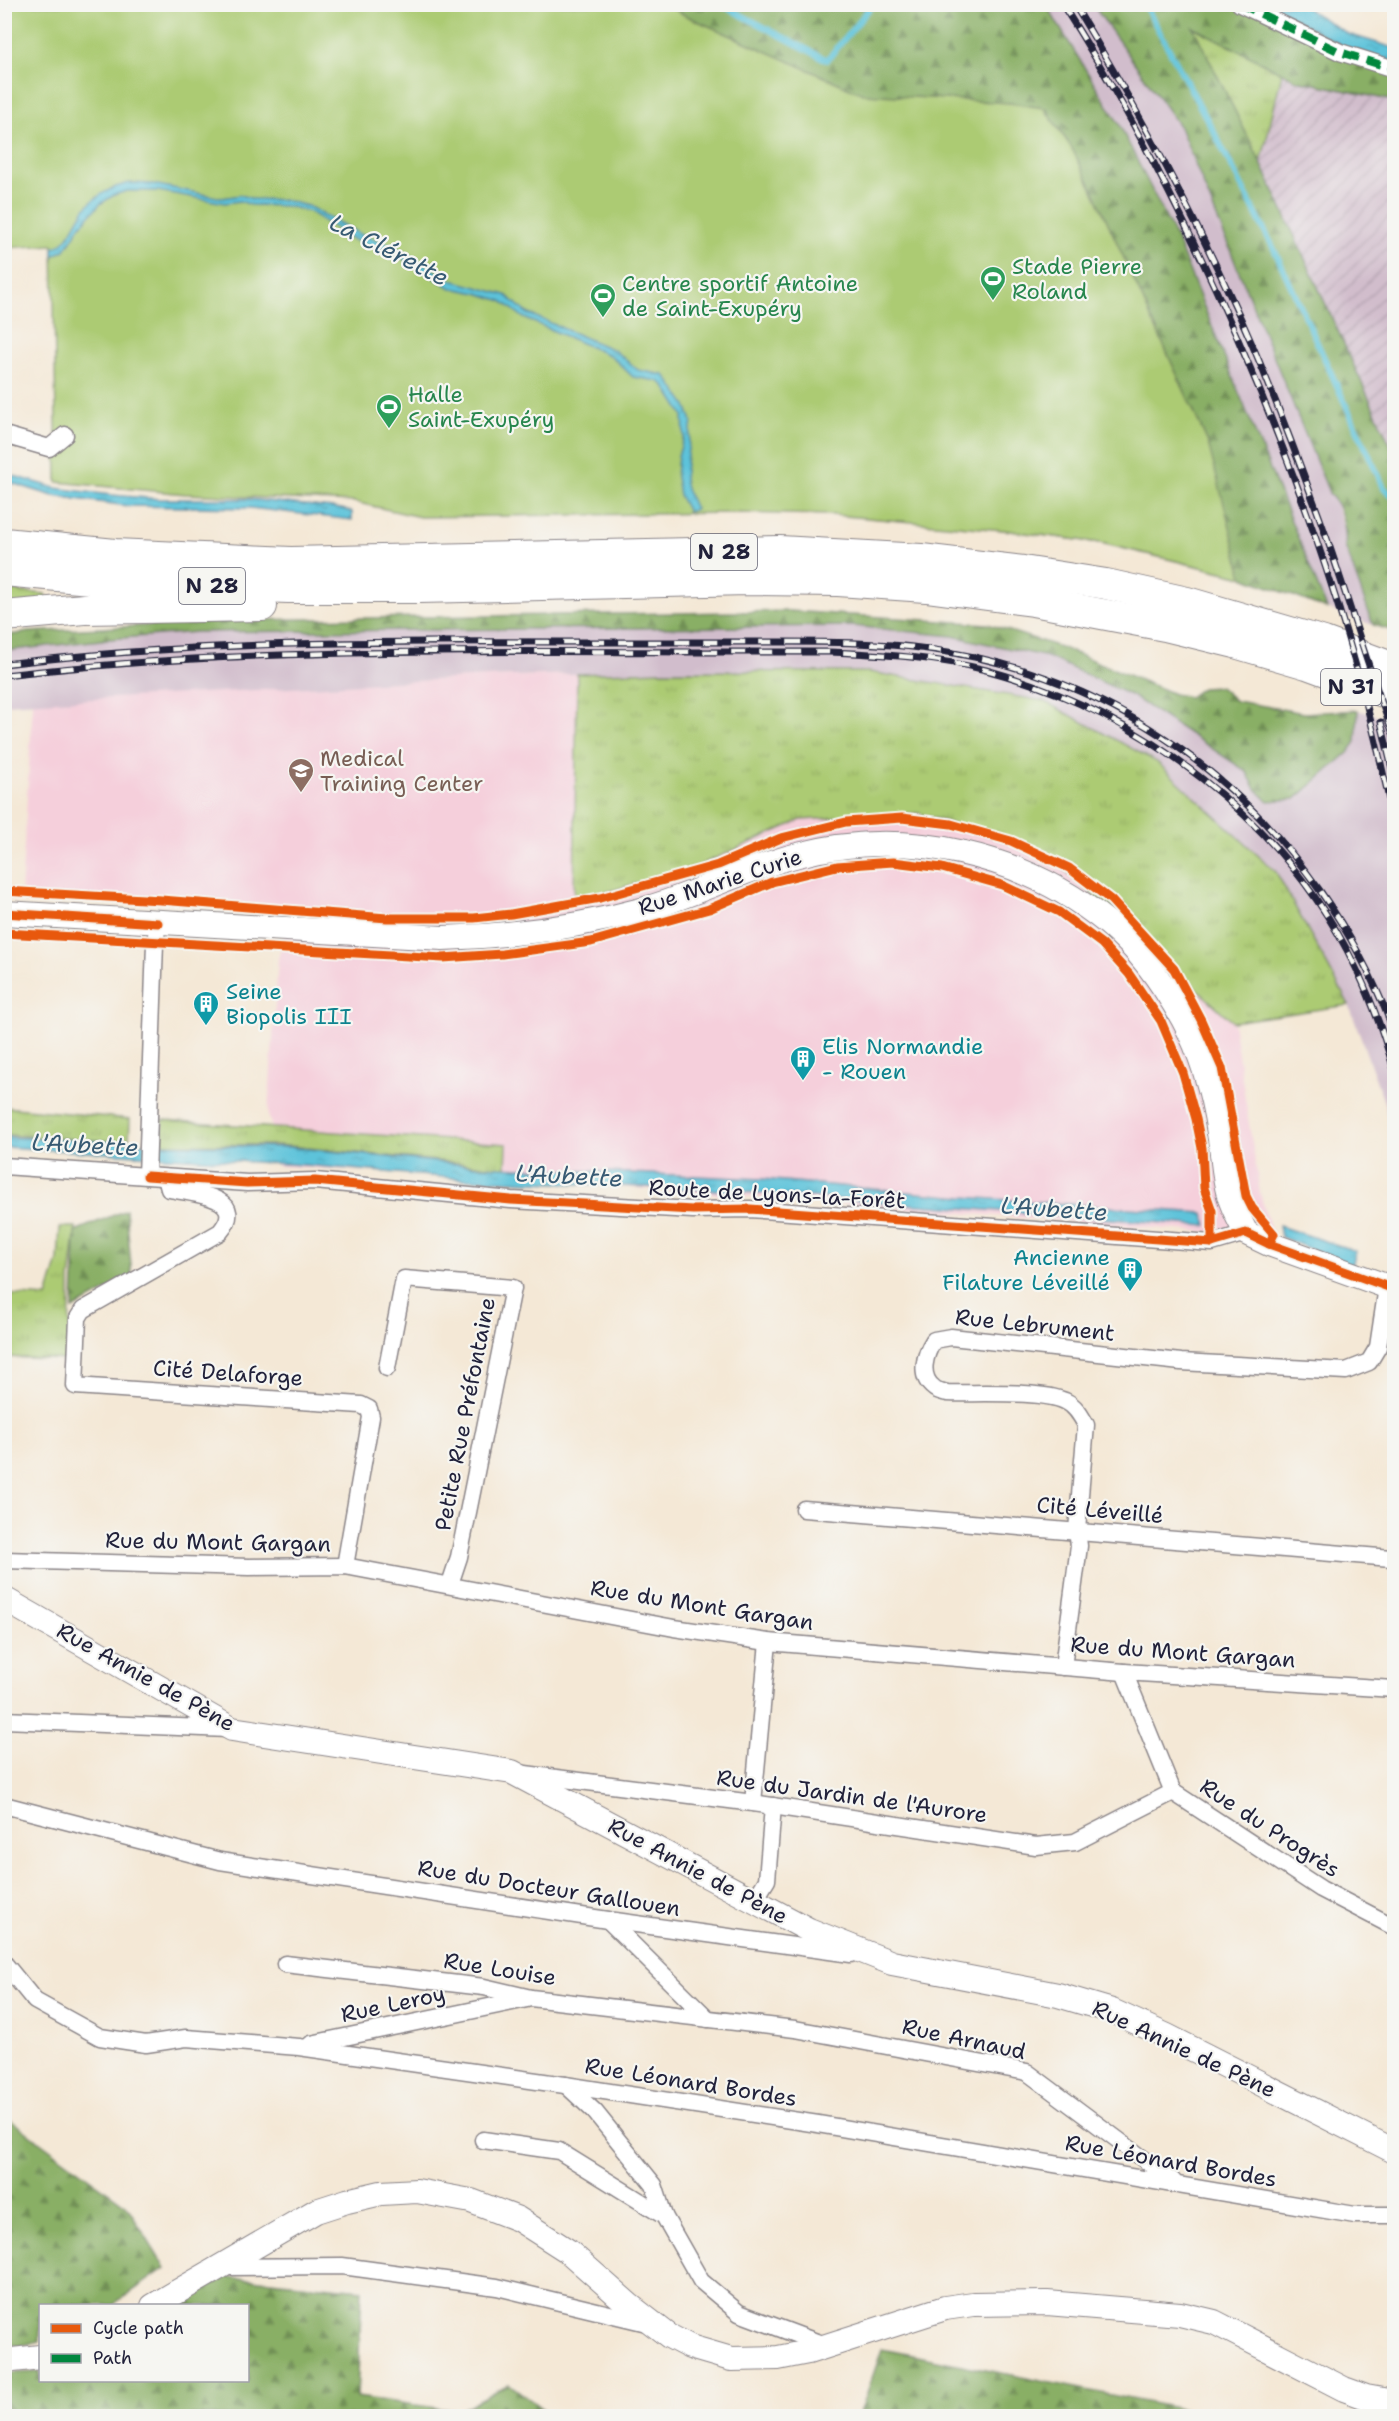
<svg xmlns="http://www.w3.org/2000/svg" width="1399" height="2421" font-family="'Shantell Sans',sans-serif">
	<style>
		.built { fill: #f5cfdb }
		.industrial { fill: url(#industrial-furrows) }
		.railway { fill: #d1bdcc }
		.grass { fill: url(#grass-tufts); stroke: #677657; stroke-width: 1.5 }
		.forest { fill: url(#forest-firs); stroke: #566850; stroke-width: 1.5 }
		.pitch { fill: #accb73; stroke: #677657; stroke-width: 1.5 }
		.water { fill: url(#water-ripples); stroke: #40728a; stroke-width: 1.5 }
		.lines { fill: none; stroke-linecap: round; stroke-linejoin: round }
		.stream { stroke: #5dc3da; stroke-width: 6 }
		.street-casing { stroke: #8b8588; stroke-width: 19 }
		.secondary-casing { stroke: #8b8588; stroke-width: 26 }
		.highway-casing { stroke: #8b8588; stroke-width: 32 }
		.street { stroke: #fff; stroke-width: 16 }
		.secondary { stroke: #fff; stroke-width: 24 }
		.highway { stroke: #fff; stroke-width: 30 }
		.rail-casing { stroke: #22223b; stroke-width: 7 }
		.rail { stroke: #f6f6f2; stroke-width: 4.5; stroke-dasharray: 14; stroke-linecap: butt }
		.quiet { stroke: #00873e; stroke-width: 8; stroke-dasharray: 15 8; stroke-linecap: butt }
		.cycleway-casing { stroke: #f6f6f2; stroke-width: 13 }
		.cycleway { stroke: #e8590c; stroke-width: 9 }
		.labels { text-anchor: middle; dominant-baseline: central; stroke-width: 4.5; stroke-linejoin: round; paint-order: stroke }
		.shield { fill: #f6f6f2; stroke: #626272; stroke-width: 1.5 }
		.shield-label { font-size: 21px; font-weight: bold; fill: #22223b }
		.leisure-label { font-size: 22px; fill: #27864d; stroke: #f6f6f2; text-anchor: start }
		.education-label { font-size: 22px; fill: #785e54; stroke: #f6f6f2; text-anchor: start }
		.street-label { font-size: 22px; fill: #22223b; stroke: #f6f6f2 }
		.culture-label { font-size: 22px; fill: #0d838f; stroke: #f6f6f2; text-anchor: start }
		.water-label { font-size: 24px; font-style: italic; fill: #375a73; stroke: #f6f6f2 }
	</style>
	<defs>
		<pattern id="industrial-furrows" width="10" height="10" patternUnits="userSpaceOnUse" patternTransform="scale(1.5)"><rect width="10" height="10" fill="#d1bdcc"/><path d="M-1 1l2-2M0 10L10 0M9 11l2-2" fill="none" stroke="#b3a2b0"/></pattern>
		<pattern id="grass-tufts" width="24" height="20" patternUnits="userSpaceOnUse" patternTransform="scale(1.5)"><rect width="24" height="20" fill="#accb73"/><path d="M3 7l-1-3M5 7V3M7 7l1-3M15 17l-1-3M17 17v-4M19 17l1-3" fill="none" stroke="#94ae64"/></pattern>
		<pattern id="forest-firs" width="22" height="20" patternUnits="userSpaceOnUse" patternTransform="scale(1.5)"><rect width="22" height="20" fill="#89af65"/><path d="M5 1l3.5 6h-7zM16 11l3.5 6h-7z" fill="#708e54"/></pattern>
		<pattern id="water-ripples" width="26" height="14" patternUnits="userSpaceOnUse" patternTransform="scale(1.5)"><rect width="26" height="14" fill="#5dc3da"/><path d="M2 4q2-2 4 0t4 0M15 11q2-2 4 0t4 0" fill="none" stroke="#51a7bc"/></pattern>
	</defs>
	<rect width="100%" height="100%" fill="#f6f6f2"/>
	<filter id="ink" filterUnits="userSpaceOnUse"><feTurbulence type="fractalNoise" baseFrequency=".0167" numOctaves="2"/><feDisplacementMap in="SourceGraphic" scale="12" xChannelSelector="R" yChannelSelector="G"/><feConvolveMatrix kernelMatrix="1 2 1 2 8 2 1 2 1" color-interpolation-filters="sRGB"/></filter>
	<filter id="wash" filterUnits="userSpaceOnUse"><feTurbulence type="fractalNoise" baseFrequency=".008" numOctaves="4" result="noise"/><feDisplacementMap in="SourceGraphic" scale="24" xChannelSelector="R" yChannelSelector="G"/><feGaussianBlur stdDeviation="1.35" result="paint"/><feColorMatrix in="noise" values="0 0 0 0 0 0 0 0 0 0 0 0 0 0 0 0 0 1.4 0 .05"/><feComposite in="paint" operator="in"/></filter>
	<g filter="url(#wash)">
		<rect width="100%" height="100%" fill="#f4e8d6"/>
		<polygon class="built" points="577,674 575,897 698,866 801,820 918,813 1046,853 1233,1022 1260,1193 1273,1237 570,1183 277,1166 278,1145 268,1115 278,959 292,906 21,894 33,701 487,677"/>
		<polygon class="industrial" points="1192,26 1296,80 1394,101 1394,453 1261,163"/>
		<g class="railway">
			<polygon points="1046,5 1093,5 1180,127 1330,495 1335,500 1346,535 1345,546 1373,625 1327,609 1176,238 1118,122"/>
			<polygon points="853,626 952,636 1048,657 1132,696 1247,771 1256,789 1356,742 1358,710 1394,721 1394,1148 1385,1105 1349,1005 1276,872 661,671 487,677 5,704 4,651 110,639 197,632"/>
		</g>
		<g class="grass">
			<polygon points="1192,26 1282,73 1261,163"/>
			<polygon points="5,590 45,594 47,600 5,607"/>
			<polygon points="661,671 869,672 1044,701 1157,762 1276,872 1349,1005 1233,1022 1046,853 918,813 801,820 698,866 603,893 574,897 577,674"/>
			<polygon points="4,1107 130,1119 129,1142 5,1135"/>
			<polygon points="163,1120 507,1144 506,1168 278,1145 162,1144"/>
			<polygon points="60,1227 76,1227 70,1280 69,1360 5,1357 5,1294 47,1297 58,1260"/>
		</g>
		<g class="forest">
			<polygon points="667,5 1046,5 1118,122 1176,238 1327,609 1243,577 1101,543 1004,530 1208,443 1092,188 1071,147 1044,108 1009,103 863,94 686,16"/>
			<path d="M1093,5H1271L1311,28L1394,62V101L1296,80L1193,27L1261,163L1394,453V631L1373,625L1345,546C1347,531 1342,506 1330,495L1180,127Z"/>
			<polygon points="790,611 988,624 1063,648 1174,694 1189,697 1202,688 1220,687 1236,701 1304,713 1358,710 1356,742 1348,753 1295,799 1268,801 1256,789 1246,771 1187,732 1132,696 1048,657 952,636 853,626 197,632 110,639 5,651 4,636 28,632 245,620"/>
			<polygon points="126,1210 132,1277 73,1309 75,1231"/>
			<polygon points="5,2116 127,2206 165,2268 113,2305 40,2306 40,2341 20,2346 5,2344"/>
			<polygon points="228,2277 362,2290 357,2397 459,2411 509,2384 552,2416 5,2416 4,2373 40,2372 40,2380 248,2380 248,2306 171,2305"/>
			<polygon points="882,2349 1216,2416 859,2416"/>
		</g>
		<polygon class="pitch" points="4,5 667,5 686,16 863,94 1009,103 1044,108 1071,147 1092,188 1208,443 1243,577 1101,543 1003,530 833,515 735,513 420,517 354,502 186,494 57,482 53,245 5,248"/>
		<g class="water">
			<polygon points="1271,5 1301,5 1348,34 1394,48 1394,62 1345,47"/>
			<path d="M130,183L153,184L222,198L241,195L253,199L284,200L308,206L362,235L392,245L451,280L506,295L527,313L614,350L638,370L665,375L686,405L692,421L684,478L686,489L695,509L688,512L679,495L676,477L678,456L684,437L683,415L664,385L658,381L633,377L611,356L524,318L502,301L477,293L451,288L390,251L354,240L308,211L286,206L251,205L240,201L225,203L158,191H127L114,195L100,204L81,225L65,250L53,256V248C71,243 76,218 88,205C100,193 115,186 130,183Z"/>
			<polygon points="4,473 56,488 111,495 161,499 248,499 342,509 352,512 352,520 250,508 128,506 53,496 5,481"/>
			<polygon points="4,1137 181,1145 289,1147 476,1166 762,1179 963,1197 1204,1213 1207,1226 715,1190 465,1179 304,1165 5,1147"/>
			<polygon points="1279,1226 1356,1251 1352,1266 1281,1237"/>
		</g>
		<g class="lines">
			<g class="stream">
				<polyline points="720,4 827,60 873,4"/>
				<polyline points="1147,9 1215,134 1274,249 1384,488 1394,497"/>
			</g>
		</g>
	</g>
	<g filter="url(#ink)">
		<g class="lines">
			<defs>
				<g id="street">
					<polyline points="1240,4 1340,52 1394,69"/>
					<polyline points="4,435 49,448 65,435"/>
					<polyline points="4,1166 247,1183 315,1181 511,1200 693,1210 750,1209 1212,1243 1246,1233"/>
					<polyline points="147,1176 155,943 158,923"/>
					<path d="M166,1178L169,1189C191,1193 250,1196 220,1232L83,1310L78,1318L75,1386L361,1405L369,1409L371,1417L345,1566"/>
					<polyline points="387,1368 404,1279 513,1288 459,1557 450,1584"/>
					<polyline points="804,1509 1391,1558"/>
					<polyline points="4,1560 249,1567 345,1566 674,1628 768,1642 1124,1672 1394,1689"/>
					<path d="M1063,1667L1079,1546L1077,1530L1086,1425C1081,1416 1075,1405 1065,1401C1041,1390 976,1394 947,1393C944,1392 937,1391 934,1388C918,1376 925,1354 934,1340L951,1337L1181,1362L1346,1371L1369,1362L1378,1347L1387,1287"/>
					<polyline points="1124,1672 1173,1792 1321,1889 1394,1927"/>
					<polyline points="4,1720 228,1729"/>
					<polyline points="525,1774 753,1803 1036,1846 1075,1842 1173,1792"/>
					<polyline points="753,1803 768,1642"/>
					<polyline points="4,1805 220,1861 608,1920 851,1954"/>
					<polyline points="754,1901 767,1880 773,1806"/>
					<polyline points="608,1920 708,2019"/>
					<polyline points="4,1963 35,2001 100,2037 146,2044 186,2038 299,2047 565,2085 818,2124 1355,2215 1394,2215"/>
					<polyline points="285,1964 484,1987 531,1998 795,2029 1027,2072 1173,2181"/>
					<polyline points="311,2044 527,1999"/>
					<polyline points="566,2085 595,2112 654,2185 664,2216"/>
					<polyline points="483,2140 559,2151 664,2216 701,2281 739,2313 827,2346"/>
					<polyline points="223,2267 342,2266 497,2287 647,2323"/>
				</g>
				<g id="secondary">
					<path d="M4,913L443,938C510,936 579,927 645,909C697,894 746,868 798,855C905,827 1023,853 1109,924C1139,949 1164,985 1183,1019C1202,1054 1213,1094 1219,1133C1223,1154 1223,1175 1229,1195C1233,1209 1240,1221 1246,1233L1269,1244L1394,1289"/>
					<polyline points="4,1599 232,1729 512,1772 809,1930 892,1963 1058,1995 1112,2011 1167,2036 1394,2151"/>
					<polyline points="153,2306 316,2211 347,2201 381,2193 417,2191 471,2201 518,2219 568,2251 629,2305 669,2336 690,2347 731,2359 778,2358 808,2352 945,2308 973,2304 1047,2303 1180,2314 1214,2322 1344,2389 1366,2397 1394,2402"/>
					<polyline points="4,2361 40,2357"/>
				</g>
				<g id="highway">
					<polyline points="4,543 115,554 291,562 780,551 921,559 1023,571 1106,584 1187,602 1324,642 1394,668"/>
					<polyline points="4,571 122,582 288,588 420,588 747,580 838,581 926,587 1033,601 1165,626 1235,643 1307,664 1394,696"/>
					<polyline points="4,616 84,609 262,606"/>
				</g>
			</defs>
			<use href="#street" class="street-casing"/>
			<use href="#secondary" class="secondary-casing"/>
			<use href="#highway" class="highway-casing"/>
			<use href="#street" class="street"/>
			<use href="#secondary" class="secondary"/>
			<use href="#highway" class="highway"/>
			<defs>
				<g id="rail">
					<path d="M1062,4C1130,110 1187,223 1237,337C1305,493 1361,657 1394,824"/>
					<path d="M1074,4C1131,98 1183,194 1229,293C1262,363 1289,435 1316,508C1344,583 1365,661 1394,736"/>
					<path d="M4,664C189,642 374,641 560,642C625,642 691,642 756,642C814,642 871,641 928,649C1145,677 1319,830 1394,1032"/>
					<path d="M4,675C278,643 554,653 829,652C882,654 935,657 986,670C1142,712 1286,821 1356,968C1372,1001 1384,1035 1394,1070"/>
					<polyline points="1381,722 1394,777"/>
				</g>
			</defs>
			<use href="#rail" class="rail-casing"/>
			<use href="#rail" class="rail"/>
			<polyline class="quiet" points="1240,4 1340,52 1394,69"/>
			<defs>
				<g id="cycleway">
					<polyline points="4,891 161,900 387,918 474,918 511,914 600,898 718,865 781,838 846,822 902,818 951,824 1011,841 1069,868 1111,900 1174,969 1201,1020 1222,1068 1246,1196 1252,1208 1274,1234 1269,1244"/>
					<polyline points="4,913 158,923"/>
					<polyline points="4,933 443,958 502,954 591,942 709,909 772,882 837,866 893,862 942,868 1002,885 1059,912 1102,944 1129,974 1161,1021 1183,1073 1196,1119 1202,1148 1204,1188 1212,1211 1212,1243"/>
					<polyline points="147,1176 247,1183 315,1181 511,1200 693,1210 750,1209 1212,1243 1246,1233 1269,1244 1394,1289"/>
				</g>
			</defs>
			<use href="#cycleway" class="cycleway-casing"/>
			<use href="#cycleway" class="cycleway"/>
		</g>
	</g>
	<defs>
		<symbol id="stadium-pin" viewBox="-11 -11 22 30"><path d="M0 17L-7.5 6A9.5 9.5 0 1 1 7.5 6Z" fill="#2e9e5b" stroke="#f6f6f2"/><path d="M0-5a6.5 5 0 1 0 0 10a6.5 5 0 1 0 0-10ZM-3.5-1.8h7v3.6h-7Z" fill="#fff"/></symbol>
		<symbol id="university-pin" viewBox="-11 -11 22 30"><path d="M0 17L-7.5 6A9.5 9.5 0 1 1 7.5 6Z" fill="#8d6e63" stroke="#f6f6f2"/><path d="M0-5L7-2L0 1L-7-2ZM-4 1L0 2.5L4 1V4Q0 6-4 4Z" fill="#fff"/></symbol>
		<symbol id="building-pin" viewBox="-11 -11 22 30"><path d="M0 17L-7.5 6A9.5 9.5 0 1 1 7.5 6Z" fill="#0f9aa8" stroke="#f6f6f2"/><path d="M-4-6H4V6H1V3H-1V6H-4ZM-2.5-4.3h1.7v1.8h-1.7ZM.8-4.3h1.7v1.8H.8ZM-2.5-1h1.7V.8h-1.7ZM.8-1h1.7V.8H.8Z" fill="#fff"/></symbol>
	</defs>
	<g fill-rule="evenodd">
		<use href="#stadium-pin" x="978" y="264" width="30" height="40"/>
		<use href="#stadium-pin" x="588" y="281" width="30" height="40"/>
		<use href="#stadium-pin" x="374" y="392" width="30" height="40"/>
		<use href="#university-pin" x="286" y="756" width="30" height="40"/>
		<use href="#building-pin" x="191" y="989" width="30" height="40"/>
		<use href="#building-pin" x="788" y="1044" width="30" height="40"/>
		<use href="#building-pin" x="1115" y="1255" width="30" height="40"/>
	</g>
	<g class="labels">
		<g class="shield">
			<rect x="691" y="534" width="66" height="36" rx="4.5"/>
			<rect x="179" y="568" width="66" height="36" rx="4.5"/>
			<rect x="1321" y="669" width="60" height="36" rx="4.5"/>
		</g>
		<g class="shield-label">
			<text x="724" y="552">N 28</text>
			<text x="212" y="586">N 28</text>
			<text x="1351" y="687">N 31</text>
		</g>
		<g class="leisure-label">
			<text x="1012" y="266">Stade Pierre<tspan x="1012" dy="25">Roland</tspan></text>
			<text x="622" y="283">Centre sportif Antoine<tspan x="622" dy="25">de Saint-Exupéry</tspan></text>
			<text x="408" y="394">Halle<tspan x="408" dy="25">Saint-Exupéry</tspan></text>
		</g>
		<g class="education-label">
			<text x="320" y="758">Medical<tspan x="320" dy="25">Training Center</tspan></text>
		</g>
		<g class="street-label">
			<text transform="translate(720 882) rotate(-18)">Rue Marie Curie</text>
			<text transform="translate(777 1194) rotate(3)">Route de Lyons-la-Forêt</text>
			<text transform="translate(1035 1325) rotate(6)">Rue Lebrument</text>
			<text transform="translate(228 1373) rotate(4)">Cité Delaforge</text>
			<text transform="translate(465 1414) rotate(-79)">Petite Rue Préfontaine</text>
			<text transform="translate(1100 1510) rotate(5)">Cité Léveillé</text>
			<text transform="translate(218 1542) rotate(1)">Rue du Mont Gargan</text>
			<text transform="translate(702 1605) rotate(9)">Rue du Mont Gargan</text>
			<text transform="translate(1183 1652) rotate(4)">Rue du Mont Gargan</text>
			<text transform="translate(146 1677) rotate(29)">Rue Annie de Pène</text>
			<text transform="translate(852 1796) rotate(8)">Rue du Jardin de l'Aurore</text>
			<text transform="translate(1270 1828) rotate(33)">Rue du Progrès</text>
			<text transform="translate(698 1871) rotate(28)">Rue Annie de Pène</text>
			<text transform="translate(549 1888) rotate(9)">Rue du Docteur Gallouen</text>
			<text transform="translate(500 1969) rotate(9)">Rue Louise</text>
			<text transform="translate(393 2004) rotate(-12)">Rue Leroy</text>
			<text transform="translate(964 2039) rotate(12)">Rue Arnaud</text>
			<text transform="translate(1184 2049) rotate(25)">Rue Annie de Pène</text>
			<text transform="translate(691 2082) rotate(9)">Rue Léonard Bordes</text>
			<text transform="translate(1171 2161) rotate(10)">Rue Léonard Bordes</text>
		</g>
		<g class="culture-label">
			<text x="226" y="991">Seine<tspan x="226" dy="25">Biopolis III</tspan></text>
			<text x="822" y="1046">Elis Normandie<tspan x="822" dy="25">- Rouen</tspan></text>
			<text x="1110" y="1257" text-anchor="end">Ancienne<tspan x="1110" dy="25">Filature Léveillé</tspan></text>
		</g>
		<g class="water-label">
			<text transform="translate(389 250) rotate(27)">La Clérette</text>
			<text transform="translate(85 1145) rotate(3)">L'Aubette</text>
			<text transform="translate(569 1176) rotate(3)">L'Aubette</text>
			<text transform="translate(1054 1209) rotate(4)">L'Aubette</text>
		</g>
	</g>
	<rect width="1399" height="2421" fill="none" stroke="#f6f6f2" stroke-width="24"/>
	<rect x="39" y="2304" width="210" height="78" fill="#f6f6f2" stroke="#a1a1a9" stroke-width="1.5"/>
	<rect x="51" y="2324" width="30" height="9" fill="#e8590c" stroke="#a1a1a9" stroke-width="1.5"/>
	<text x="93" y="2334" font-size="18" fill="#22223b">Cycle path</text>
	<rect x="51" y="2354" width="30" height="9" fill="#00873e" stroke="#a1a1a9" stroke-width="1.5"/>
	<text x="93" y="2364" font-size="18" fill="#22223b">Path</text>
</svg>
